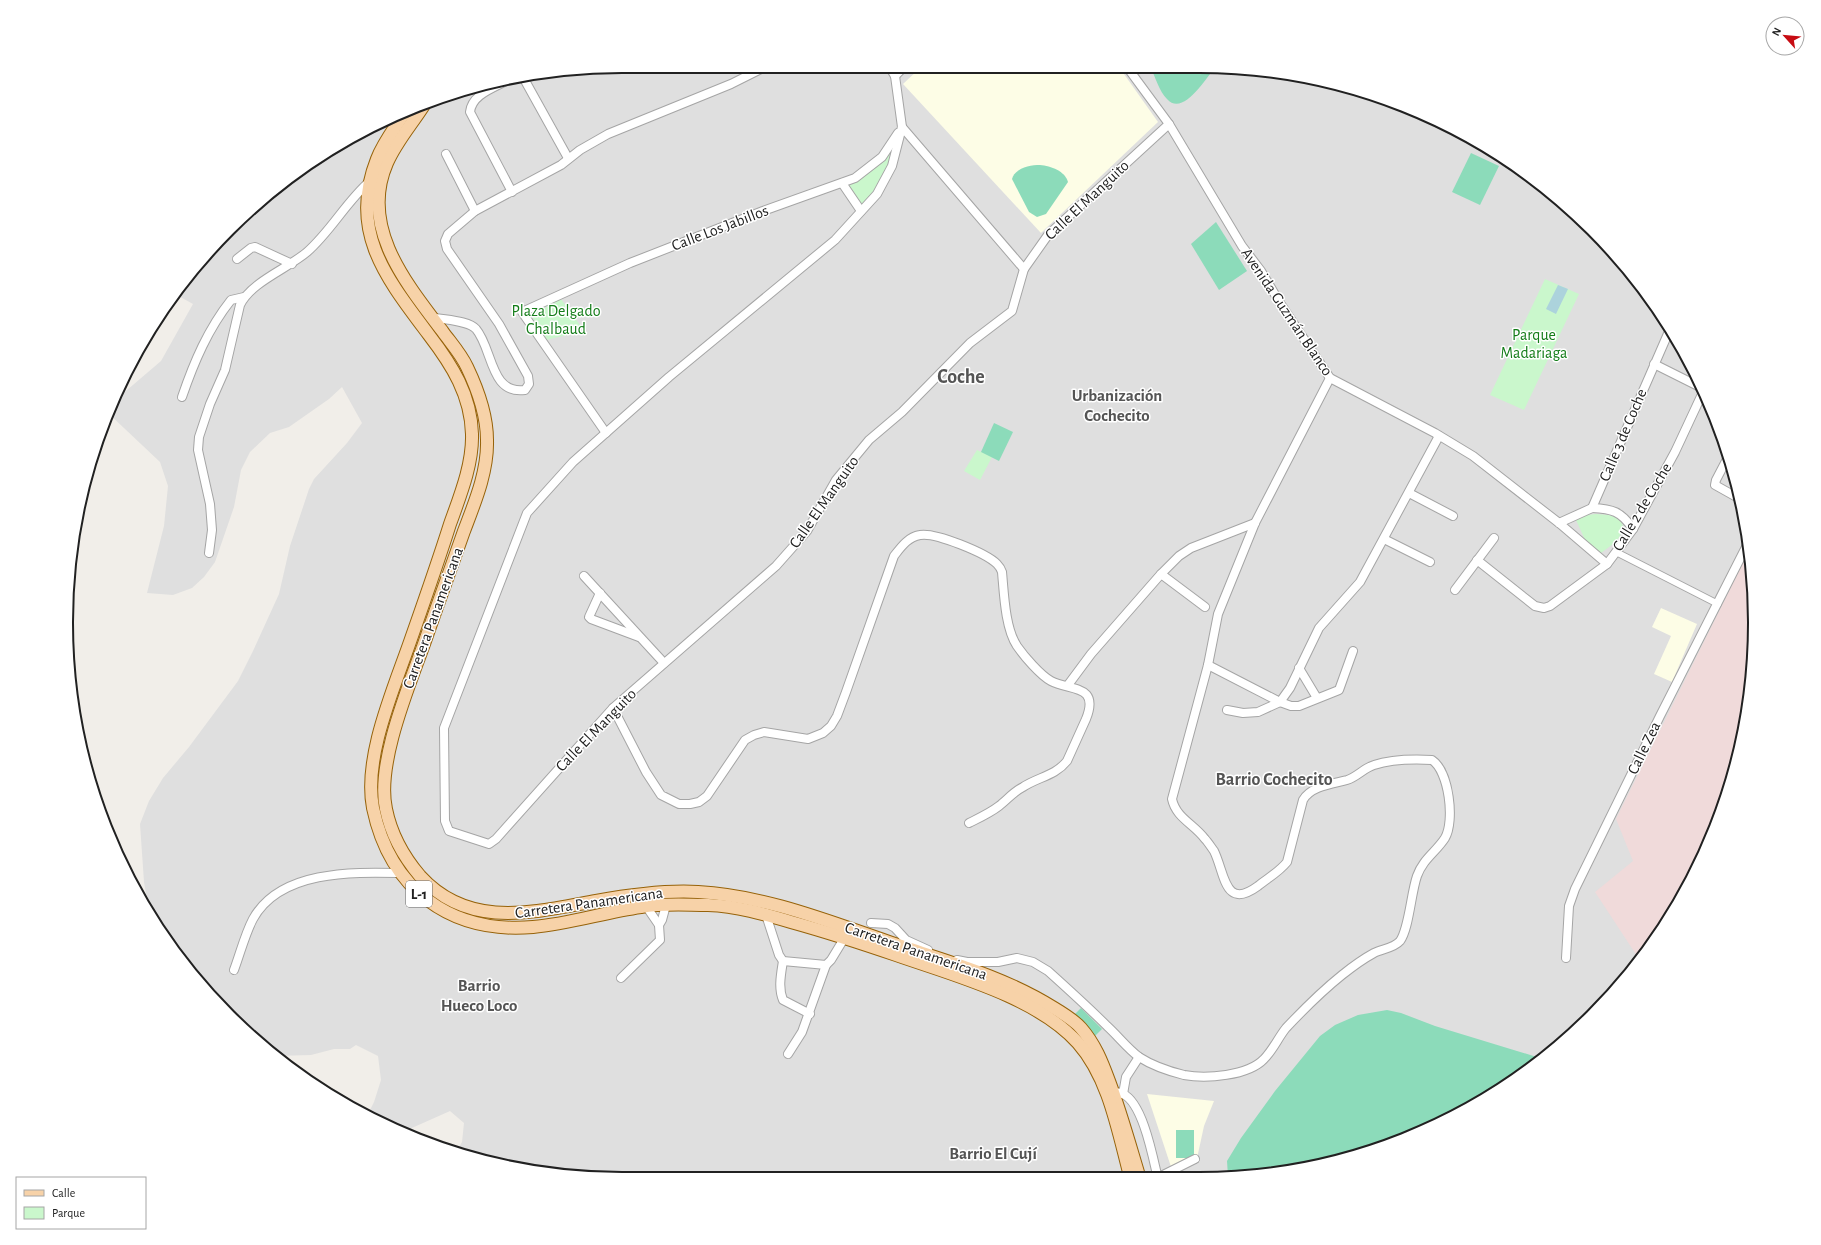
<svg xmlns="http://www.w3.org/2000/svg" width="1821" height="1245" font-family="'Alegreya Sans',sans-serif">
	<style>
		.residential { fill: #dfdfdf }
		.commercial { fill: #f0dada }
		.education { fill: #fdfde6 }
		.park { fill: #caf7cc }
		.pitch { fill: #8cdbba }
		.water { fill: #acd3dc }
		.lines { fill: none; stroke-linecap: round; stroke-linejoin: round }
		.pedestrian-casing { stroke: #a5a5a5; stroke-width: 8 }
		.minor-casing { stroke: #a5a5a5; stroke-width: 10 }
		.primary-casing { stroke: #966209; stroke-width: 14 }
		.pedestrian { stroke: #fff; stroke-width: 6 }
		.minor { stroke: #fff; stroke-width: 8 }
		.primary { stroke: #f7d2a8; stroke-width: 12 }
		.labels { text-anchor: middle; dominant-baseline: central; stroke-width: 3; stroke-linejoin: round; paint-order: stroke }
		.shield { fill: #fff; stroke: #646464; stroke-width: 1 }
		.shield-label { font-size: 15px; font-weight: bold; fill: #212121 }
		.street-label { font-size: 16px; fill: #212121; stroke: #fff }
		.park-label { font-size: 16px; fill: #137c18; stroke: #fff }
		.neighbourhood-label { font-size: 17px; font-weight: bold; fill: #545454; stroke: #fff }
		.quarter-label { font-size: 18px; font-weight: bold; fill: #545454; stroke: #fff }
		.district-label { font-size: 20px; font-weight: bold; fill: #545454; stroke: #fff }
		.rim { fill: none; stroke: #212121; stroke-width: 2 }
	</style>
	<rect width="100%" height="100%" fill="#f1eee9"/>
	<polygon class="residential" points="1198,66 1307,77 1445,123 1508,160 1592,229 1661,313 1713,409 1744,514 1755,622 1744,731 1713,835 1661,931 1592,1016 1508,1085 1412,1137 1307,1168 1198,1179 623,1179 514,1168 458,1149 462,1142 464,1123 450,1111 405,1131 376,1122 367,1116 374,1102 381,1080 378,1056 356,1045 350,1049 334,1049 311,1055 275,1056 229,1016 149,911 144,882 140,824 149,801 163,778 189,747 238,681 253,651 279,594 290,546 309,489 314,479 347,443 362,423 342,387 329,399 289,427 270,433 250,452 241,470 234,507 215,562 204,577 192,588 173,595 147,593 164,526 168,486 160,462 107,412 113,402 161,361 193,304 175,294 181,284 255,204 313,160 444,95 550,71"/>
	<polygon class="commercial" points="1748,553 1755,622 1744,731 1713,835 1661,931 1639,959 1595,892 1633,861 1616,819"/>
	<g class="education">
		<polygon points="1119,67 1158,122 1041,233 903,84 920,68"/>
		<polygon points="1661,608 1697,624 1672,682 1654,674 1671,636 1652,627"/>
		<polygon points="1147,1094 1214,1101 1204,1126 1196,1163 1173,1173"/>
	</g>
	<g class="park">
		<polygon points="900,131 891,165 875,193 861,209 844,184 856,180"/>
		<polygon points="1545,279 1579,294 1524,410 1490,395"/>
		<polygon points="561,299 580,325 575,333 546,340 531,315"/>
		<polygon points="977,450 992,457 980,480 964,471"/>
		<polygon points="1596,514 1609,515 1620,519 1624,528 1617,541 1601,553 1586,542 1576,520 1580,516"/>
	</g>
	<g class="pitch">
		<path d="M1150,66H1198L1215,68C1205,79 1183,117 1167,99C1159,91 1155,76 1150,66Z"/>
		<polygon points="1471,153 1499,166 1480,205 1452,192"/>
		<path d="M1040,165C1051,166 1065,171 1068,182L1046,214L1037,217L1029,212L1012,179C1015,168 1030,165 1040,165Z"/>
		<polygon points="1216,222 1247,271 1219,290 1191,244"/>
		<polygon points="994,423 1013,432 999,461 981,452"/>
		<polygon points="1081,1008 1102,1029 1095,1036 1074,1015"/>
		<polygon points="1387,1010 1401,1013 1435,1026 1540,1058 1508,1085 1412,1137 1307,1168 1228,1176 1227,1161 1241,1138 1275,1091 1320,1036 1335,1025 1358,1015"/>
		<rect x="1176" y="1130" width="18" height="28"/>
	</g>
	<polygon class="water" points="1558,285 1568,289 1556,314 1546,309"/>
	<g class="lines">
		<defs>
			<polyline id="pedestrian" points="1616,552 1718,604"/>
			<g id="minor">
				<polyline points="1127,67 1169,124 1242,246 1261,271 1280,303 1330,378 1435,433 1473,456 1559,523 1607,564"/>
				<polyline points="890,68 895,76 902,127 892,166 877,194 835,240 669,377 573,462 527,513 444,728 445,821 449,831 489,844 496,839 613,708 776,566 807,531 836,480 869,440 902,412 970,343 1012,311 1024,269 1048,235 1169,124"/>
				<polyline points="895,76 903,68"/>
				<polyline points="523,77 568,158"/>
				<path d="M508,80C494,88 472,94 470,112L512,192"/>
				<polyline points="902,127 1024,269"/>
				<polyline points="446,154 475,211"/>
				<polyline points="1516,166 1549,193"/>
				<polyline points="842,183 861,211"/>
				<polyline points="237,259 251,248 255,247 292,264"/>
				<path d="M432,317C443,320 468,320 476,329C493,349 490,395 525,390L529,384L528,376L499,324L447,249L445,241L448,234L475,211L561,165L580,150L608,134L731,84L761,69"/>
				<polyline points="1654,364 1700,387"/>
				<path d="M182,397C194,362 208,329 231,300L244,297"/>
				<polyline points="606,433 522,312 630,263 763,211 855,178 882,157 898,133"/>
				<polyline points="1727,459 1716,480 1715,485 1740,499"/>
				<polyline points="1409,493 1453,516"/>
				<path d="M1592,508C1612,509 1621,511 1633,529"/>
				<polyline points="1559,523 1592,508 1670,329"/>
				<polyline points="1384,539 1430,562"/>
				<path d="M209,553L212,530L210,504L198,450L199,437L210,404L225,370L240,305C251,282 287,269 307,252C331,231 346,202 370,181"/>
				<polyline points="1477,560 1535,606 1544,608 1550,606 1607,564 1616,552 1633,529 1675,452 1703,392"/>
				<polyline points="1161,574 1205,607"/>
				<polyline points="584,576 664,663"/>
				<polyline points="1455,590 1494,538"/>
				<polyline points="600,593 589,617 591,619 639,637"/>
				<polyline points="1208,665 1280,702 1291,706 1299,706 1339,690 1353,651"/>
				<polyline points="1299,668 1317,698"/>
				<polyline points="1068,685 1091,654 1161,574 1179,556 1191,548 1255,523"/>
				<path d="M613,708L646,772L661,795L679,804H690L699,802L707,796L745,740L754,735L764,732L808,739L823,733L831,726L837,716L846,692L894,556C901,547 908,537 920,535C935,532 986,553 997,564C999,566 1001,569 1002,572C1004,593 1005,628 1017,646C1024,656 1040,675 1051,681C1070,691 1100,684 1086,719L1067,761C1055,776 1038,777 1023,787C1013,792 1007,800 999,806C990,813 979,818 969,823"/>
				<polyline points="1227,710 1243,713 1258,712 1280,702 1290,688 1319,628 1360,582 1439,436"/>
				<polyline points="766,915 779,955 783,961 826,965"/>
				<polyline points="871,923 888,924 895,928 906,940 928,950"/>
				<polyline points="659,925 662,920 666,905"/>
				<polyline points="1566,958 1569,906 1575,889 1660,716 1747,545"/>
				<path d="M957,960L967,962H998L1017,958L1033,962L1048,971C1068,989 1088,1007 1107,1026C1118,1036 1128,1049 1139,1057C1153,1066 1168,1071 1184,1075C1206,1079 1248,1076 1264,1059C1273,1050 1278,1038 1286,1028C1303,1010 1322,991 1342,975C1352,967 1363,959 1374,953C1382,949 1394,948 1400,941C1409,929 1411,893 1417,876C1423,859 1436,852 1445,838C1455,821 1449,771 1432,760C1412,759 1392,759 1374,765C1364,768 1357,777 1347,780C1332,784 1311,786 1303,800L1287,862C1279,872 1268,878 1258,886C1224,911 1225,873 1214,851C1211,847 1208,842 1205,839C1194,824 1176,818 1172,799L1208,665L1218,614L1255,523L1330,378"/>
				<path d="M783,961C781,974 778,988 783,1000L810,1014"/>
				<path d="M234,970C240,954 245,934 253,919C280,870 353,872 400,873"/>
				<polyline points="621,978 660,940 659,925 646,906"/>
				<polyline points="788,1054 802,1032 826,965 831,960 845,937"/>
				<path d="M1113,1092C1116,1092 1120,1092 1123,1094C1143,1103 1153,1158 1158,1179"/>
				<polyline points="1123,1094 1126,1077 1139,1057"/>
				<polyline points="1157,1178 1195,1159"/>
			</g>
			<g id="primary">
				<path d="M424,105C412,124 396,142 387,163C359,227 406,283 443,332C451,343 461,354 467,367C478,390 487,414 487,440C488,471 475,502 464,531C451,568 437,606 424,644C409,686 376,764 386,809C391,834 403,856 420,876C469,930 534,912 596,901C629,895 665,890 698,892C770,896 837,925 904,947C956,964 1008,979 1054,1008C1064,1014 1074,1020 1081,1028C1095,1044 1102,1062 1109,1081C1121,1113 1130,1146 1140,1179"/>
				<path d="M403,115C394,129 383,143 377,159C348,232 387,279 429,335C452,365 471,395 472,434C473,464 460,496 450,524C438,562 425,599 412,636C395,686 363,756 373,808C390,889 450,934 533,927C569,924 605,912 641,907C663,903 686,905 708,905C737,906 764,914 791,922C827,932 861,943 896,955C953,975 1037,997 1078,1043C1109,1078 1118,1131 1130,1176"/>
			</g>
		</defs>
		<use href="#pedestrian" class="pedestrian-casing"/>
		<use href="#minor" class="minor-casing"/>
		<use href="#primary" class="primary-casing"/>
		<use href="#pedestrian" class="pedestrian"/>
		<use href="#minor" class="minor"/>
		<use href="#primary" class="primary"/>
	</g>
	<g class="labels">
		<rect class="shield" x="406" y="881" width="26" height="26" rx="3"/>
		<g class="shield-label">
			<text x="419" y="894">L-1</text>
		</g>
		<g class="street-label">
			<text transform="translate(1087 200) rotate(-43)">Calle El Manguito</text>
			<text transform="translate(720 228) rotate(-21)">Calle Los Jabillos</text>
			<text transform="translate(1287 312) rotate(56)">Avenida Guzmán Blanco</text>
			<text transform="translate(1623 435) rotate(-67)">Calle 3 de Coche</text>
			<text transform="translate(824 502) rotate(-55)">Calle El Manguito</text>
			<text transform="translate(1642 507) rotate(-59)">Calle 2 de Coche</text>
			<text transform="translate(433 618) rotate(-70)">Carretera Panamericana</text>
			<text transform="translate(596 730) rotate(-46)">Calle El Manguito</text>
			<text transform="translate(1644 748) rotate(-64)">Calle Zea</text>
			<text transform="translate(589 903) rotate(-8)">Carretera Panamericana</text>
			<text transform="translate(916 951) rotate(19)">Carretera Panamericana</text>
		</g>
		<g class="park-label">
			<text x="556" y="311">Plaza Delgado<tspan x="556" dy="18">Chalbaud</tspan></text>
			<text x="1534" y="335">Parque<tspan x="1534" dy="18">Madariaga</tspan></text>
		</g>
		<g class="neighbourhood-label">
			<text x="1117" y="395">Urbanización<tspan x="1117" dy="20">Cochecito</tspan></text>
			<text x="479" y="985">Barrio<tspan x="479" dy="20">Hueco Loco</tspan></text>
			<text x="993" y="1153">Barrio El Cují</text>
		</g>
		<g class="quarter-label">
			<text x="1274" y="780">Barrio Cochecito</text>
		</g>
		<g class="district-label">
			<text x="961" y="377">Coche</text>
		</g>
	</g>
	<path d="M0 0H1821V1245H0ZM622 73H1199A549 549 0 0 1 1748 622V623A549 549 0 0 1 1199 1172H622A549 549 0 0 1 73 623V622A549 549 0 0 1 622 73Z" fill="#fff" fill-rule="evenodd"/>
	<path class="rim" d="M622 73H1199A549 549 0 0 1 1748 622V623A549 549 0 0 1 1199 1172H622A549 549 0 0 1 73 623V622A549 549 0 0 1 622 73Z"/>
	<rect x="16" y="1177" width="130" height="52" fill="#ffffff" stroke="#a6a6a6"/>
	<rect x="24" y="1190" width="20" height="6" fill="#f7d2a8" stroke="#a6a6a6"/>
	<text x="52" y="1197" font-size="12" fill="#212121">Calle</text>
	<rect x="24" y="1207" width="20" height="12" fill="#caf7cc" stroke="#a6a6a6"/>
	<text x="52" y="1217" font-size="12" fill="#212121">Parque</text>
	<g transform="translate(1785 36) rotate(297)"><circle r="19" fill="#ffffff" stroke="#a6a6a6"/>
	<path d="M0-3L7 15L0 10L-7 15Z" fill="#c70c13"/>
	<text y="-6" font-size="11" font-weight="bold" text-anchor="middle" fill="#212121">N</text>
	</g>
</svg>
